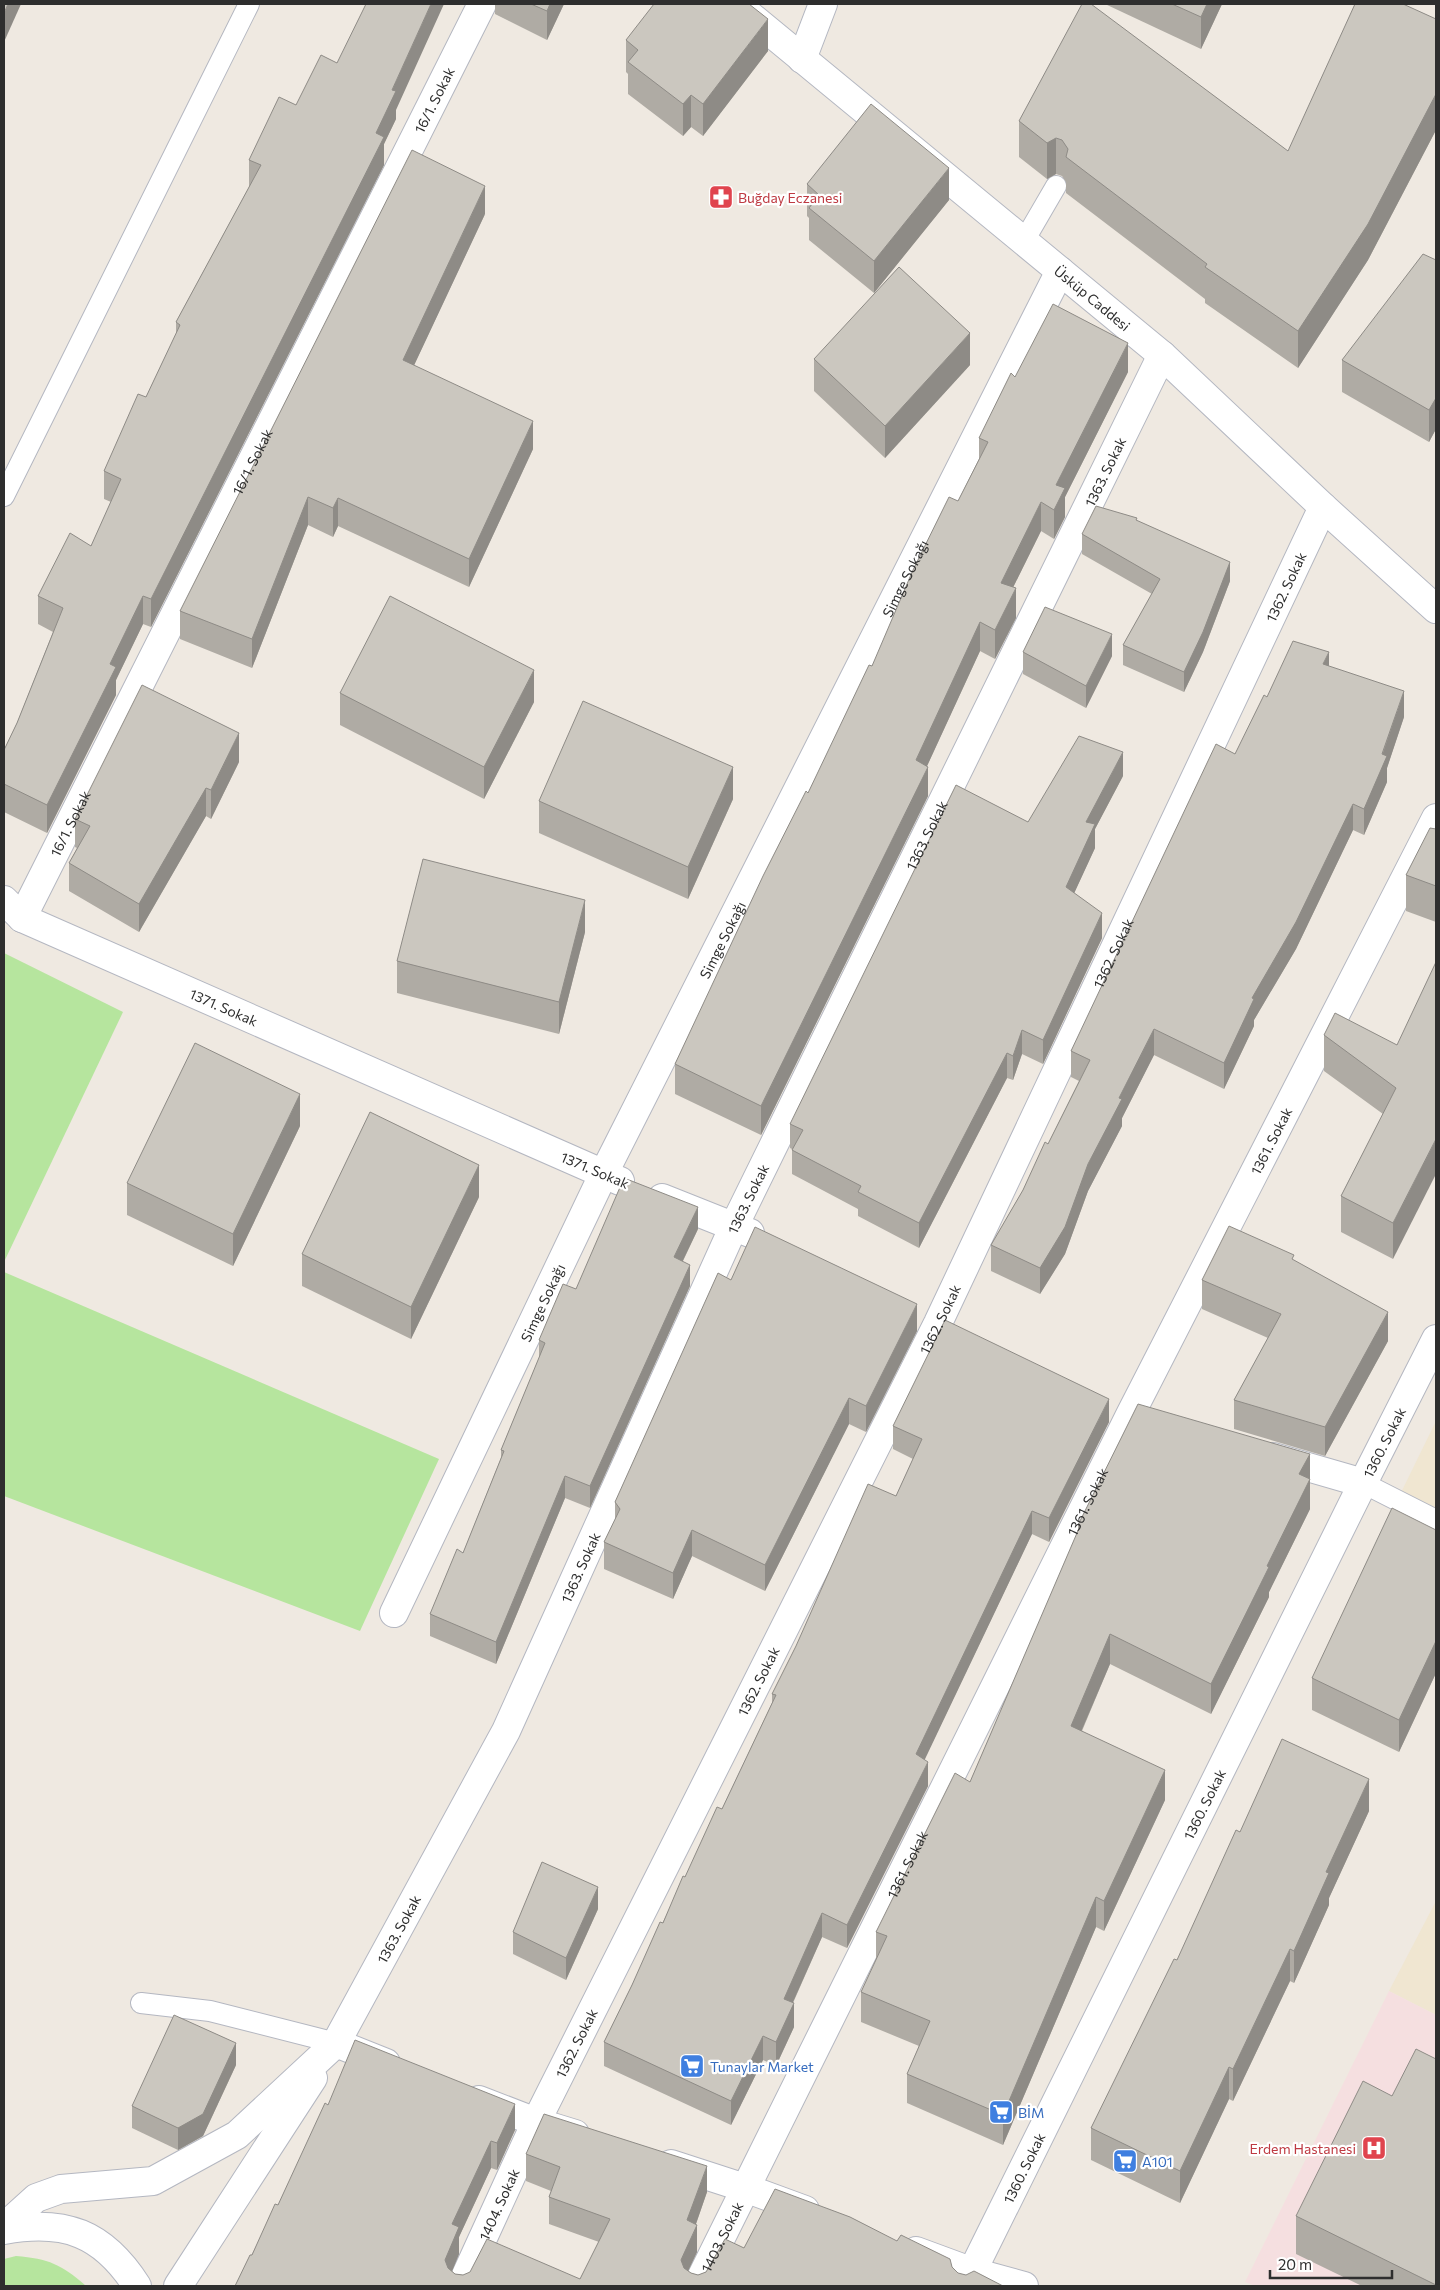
<svg xmlns="http://www.w3.org/2000/svg" width="1440" height="2290" font-family="Commissioner,sans-serif">
	<style>
		.education { fill: #f0e6d1 }
		.medical { fill: #f5dfe0 }
		.green { fill: #b6e59e }
		.lines { fill: none; stroke-linecap: round; stroke-linejoin: round }
		.lane-casing { stroke: #b4b7c1; stroke-width: 22 }
		.street-casing { stroke: #b4b7c1; stroke-width: 30 }
		.secondary-casing { stroke: #b4b7c1; stroke-width: 30 }
		.lane { stroke: #fff; stroke-width: 20 }
		.street { stroke: #fff; stroke-width: 28 }
		.secondary { stroke: #fff; stroke-width: 28 }
		.wall { fill: #afaba4 }
		.shaded-wall { fill: #8e8b86 }
		.building { fill: #cbc7bf; stroke: #8e8b86 }
		.labels { text-anchor: middle; dominant-baseline: central; stroke-width: 4.5; stroke-linejoin: round; paint-order: stroke }
		.street-label { font-size: 14px; fill: #2e2e2e; stroke: #fff }
		.health-label { font-size: 14px; fill: #be3a42; stroke: #fff; text-anchor: start }
		.shop-label { font-size: 14px; fill: #366cbe; stroke: #fff; text-anchor: start }
	</style>
	<rect width="100%" height="100%" fill="#efe9e1"/>
	<g class="education">
		<polygon points="1436,1421 1436,1534 1391,1513"/>
		<polygon points="1436,1901 1436,2015 1389,1991"/>
	</g>
	<polygon class="medical" points="1389,1991 1436,2015 1436,2286 1255,2286 1245,2282"/>
	<g class="green">
		<polygon points="4,953 123,1012 4,1262"/>
		<polygon points="4,1272 439,1459 360,1631 4,1496"/>
		<path d="M16,2256C49,2259 61,2264 86,2286H4V2259Z"/>
	</g>
	<g class="lines">
		<defs>
			<g id="lane">
				<polyline points="1024,241 1056,186"/>
				<polyline points="4,496 249,4"/>
				<polyline points="1363,1483 1436,1520"/>
				<polyline points="141,2003 210,2011 336,2043"/>
			</g>
			<g id="street">
				<polyline points="802,59 823,4"/>
				<path id="s1" d="M4,900L22,918L620,1181"/>
				<path id="s2" d="M22,918L482,4"/>
				<polyline points="662,1198 750,1233"/>
				<polyline points="1273,1457 1363,1483"/>
				<path id="s3" d="M394,1613L603,1175L1060,271"/>
				<path id="s4" d="M336,2043L506,1731L734,1226L1162,355"/>
				<path id="s5" d="M461,2286L536,2122L938,1323L1323,507"/>
				<path id="s6" d="M697,2286L1130,1415L1436,818"/>
				<path id="s7" d="M965,2286L1363,1483L1436,1339"/>
			</g>
			<g id="secondary">
				<path id="s8" d="M736,4L1162,355L1323,507L1436,609"/>
				<polyline points="336,2043 386,2063"/>
				<polyline points="479,2100 536,2122 575,2134"/>
				<polyline points="671,2164 745,2188 805,2210"/>
				<polyline points="4,2227 36,2198 61,2189 153,2181 237,2135 336,2043"/>
				<path d="M4,2230C65,2219 103,2233 137,2286"/>
				<polyline points="916,2251 973,2272 1024,2286"/>
				<polyline points="178,2286 313,2078"/>
			</g>
		</defs>
		<use href="#lane" class="lane-casing"/>
		<use href="#street" class="street-casing"/>
		<use href="#secondary" class="secondary-casing"/>
		<use href="#lane" class="lane"/>
		<use href="#street" class="street"/>
		<use href="#secondary" class="secondary"/>
	</g>
	<g class="wall">
		<polygon points="495,4 564,4 547,40 495,14"/>
		<polygon points="1105,4 1222,4 1201,49"/>
		<polygon points="1436,19 1436,130 1368,260 1298,368 1205,303 1205,299 1066,193 1066,182 1062,176 1056,174 1047,179 1019,157 1019,121 1288,151"/>
		<polygon points="626,40 768,51 703,136 691,127 683,136 628,94 628,74 626,72"/>
		<polygon points="296,105 396,110 396,119 384,144 384,165 151,627 143,624 116,680 116,695 47,833 4,812 4,750 17,723 53,632 38,624 38,596 91,546 111,502 104,499 104,471 146,397 176,334 176,322 249,187 249,160"/>
		<polygon points="807,184 949,200 874,293 809,240 809,218 807,216"/>
		<polygon points="485,214 414,365 533,449 469,587 338,526 333,537 308,525 252,668 180,639 180,611"/>
		<polygon points="1436,260 1436,429 1429,442 1342,392 1342,360"/>
		<polygon points="814,359 970,365 885,458 814,391"/>
		<polygon points="1128,372 1065,497 1065,517 1054,539 1041,531 1013,587 1016,618 995,659 980,651 927,766 928,796 761,1135 675,1094 675,1064 808,793 872,666 958,501 979,459 979,438 1015,377"/>
		<polygon points="1137,521 1230,581 1203,652 1184,692 1123,665 1123,645 1152,594 1082,554 1082,534"/>
		<polygon points="1023,652 1112,656 1086,708 1023,674"/>
		<polygon points="1329,666 1404,717 1387,768 1387,782 1364,835 1353,830 1296,949 1254,1020 1254,1026 1224,1089 1154,1055 1122,1118 1122,1126 1088,1191 1065,1254 1040,1294 991,1271 991,1245 1023,1190 1048,1144 1079,1081 1071,1077 1071,1051 1235,754 1267,697"/>
		<polygon points="340,693 534,702 484,799 340,725"/>
		<polygon points="239,762 211,819 206,816 139,932 69,891 69,863 77,848 75,847 75,819"/>
		<polygon points="1123,776 1095,829 1095,848 1074,893 1102,938 1043,1064 1022,1054 1013,1080 1007,1078 919,1248 858,1216 858,1209 792,1174 792,1149 790,1148 790,1124 1028,822"/>
		<polygon points="733,799 688,899 539,833 539,801"/>
		<polygon points="1436,829 1436,922 1406,911 1406,875"/>
		<polygon points="585,932 559,1034 397,993 397,961"/>
		<polygon points="1324,1035 1397,1045 1393,1259 1341,1232 1341,1196 1383,1114 1324,1071"/>
		<polygon points="300,1126 233,1266 127,1215 127,1183"/>
		<polygon points="479,1197 411,1339 302,1286 302,1254"/>
		<polygon points="698,1229 683,1261 690,1286 590,1508 565,1498 496,1664 430,1636 430,1614 463,1553 501,1458 501,1450 539,1358 539,1340 576,1289"/>
		<polygon points="1294,1260 1388,1341 1325,1456 1234,1429 1234,1400 1268,1338 1202,1309 1202,1280"/>
		<polygon points="731,1280 917,1331 866,1432 849,1424 765,1591 692,1556 673,1599 604,1569 604,1542 615,1520 615,1502"/>
		<polygon points="1109,1422 1049,1542 1032,1534 924,1760 928,1786 847,1948 822,1937 793,2003 794,2027 776,2066 763,2060 731,2125 604,2066 604,2042 685,1877 722,1809 772,1703 772,1694 896,1496 913,1459 893,1449 893,1426"/>
		<polygon points="1310,1454 1310,1509 1269,1592 1269,1597 1211,1714 1110,1664 1082,1731 1165,1800 1104,1931 1096,1927 1003,2145 907,2103 907,2074 919,2046 861,2022 861,1992 876,1960 876,1932 970,1782 1078,1532 1078,1525"/>
		<polygon points="1436,1530 1436,1673 1399,1752 1312,1710 1312,1678"/>
		<polygon points="1369,1811 1329,1898 1329,1905 1294,1983 1290,1981 1233,2101 1229,2099 1180,2203 1091,2160 1091,2128 1177,1960 1240,1832"/>
		<polygon points="598,1909 566,1980 513,1954 513,1932"/>
		<polygon points="1436,2059 1436,2286 1362,2286 1296,2254 1296,2216 1392,2096"/>
		<polygon points="236,2065 203,2136 178,2150 132,2128 132,2106"/>
		<polygon points="328,2105 515,2130 497,2170 491,2168 459,2237 459,2254 452,2271 455,2274 463,2275 580,2279 599,2242 549,2224 549,2197 551,2191 526,2181 526,2154 707,2192 696,2224 697,2252 688,2271 691,2273 698,2275 706,2272 744,2248 897,2241 952,2267 958,2273 235,2286 278,2205"/>
	</g>
	<g class="shaded-wall">
		<polygon points="8,4 21,4 4,42 4,13"/>
		<polygon points="431,4 444,4 396,110 396,119 384,144 384,165 151,627 151,599 376,133 392,90"/>
		<polygon points="550,4 564,4 547,40 547,11"/>
		<polygon points="1207,4 1222,4 1201,49 1201,17"/>
		<polygon points="768,19 768,51 703,136 703,104"/>
		<polygon points="1436,94 1436,130 1368,260 1298,368 1298,331"/>
		<polygon points="691,95 691,127 683,136 683,104"/>
		<polygon points="1056,138 1056,174 1047,179 1047,143"/>
		<polygon points="949,168 949,200 874,293 874,261"/>
		<polygon points="485,186 485,214 403,389 403,360"/>
		<polygon points="970,333 970,365 885,458 885,426"/>
		<polygon points="1128,343 1128,372 1065,497 1065,517 1054,539 1054,510 1056,485"/>
		<polygon points="1436,398 1436,429 1429,442 1429,410"/>
		<polygon points="533,421 533,449 469,587 469,559"/>
		<polygon points="308,497 308,525 252,668 252,639"/>
		<polygon points="338,498 338,526 333,537 333,508"/>
		<polygon points="1041,502 1041,531 1001,612 1001,583"/>
		<polygon points="1230,562 1230,581 1203,652 1184,692 1184,672"/>
		<polygon points="1016,588 1016,618 995,659 995,630"/>
		<polygon points="143,596 143,624 116,680 116,695 47,833 47,805 110,664"/>
		<polygon points="980,622 980,651 916,790 916,760"/>
		<polygon points="1112,634 1112,656 1086,708 1086,686"/>
		<polygon points="1329,652 1329,679 1323,664"/>
		<polygon points="534,670 534,702 484,799 484,767"/>
		<polygon points="1404,691 1404,717 1387,768 1387,782 1364,835 1364,809"/>
		<polygon points="239,733 239,762 211,819 211,790"/>
		<polygon points="1123,752 1123,776 1095,829 1095,848 1066,911 1066,887 1086,822"/>
		<polygon points="733,767 733,799 688,899 688,867"/>
		<polygon points="928,767 928,796 761,1135 761,1106"/>
		<polygon points="206,788 206,816 139,932 139,904"/>
		<polygon points="1353,804 1353,830 1296,949 1254,1020 1254,1026 1224,1089 1224,1063 1252,998"/>
		<polygon points="585,900 585,932 559,1034 559,1002"/>
		<polygon points="1102,913 1102,938 1043,1064 1043,1040"/>
		<polygon points="1154,1029 1154,1055 1122,1118 1122,1126 1088,1191 1065,1254 1040,1294 1040,1268 1119,1098"/>
		<polygon points="1022,1030 1022,1054 1013,1080 1013,1056"/>
		<polygon points="1007,1053 1007,1078 919,1248 919,1223"/>
		<polygon points="300,1094 300,1126 233,1266 233,1234"/>
		<polygon points="1436,1139 1436,1174 1393,1259 1393,1223"/>
		<polygon points="479,1165 479,1197 411,1339 411,1307"/>
		<polygon points="698,1207 698,1229 674,1279 674,1257"/>
		<polygon points="690,1265 690,1286 590,1508 590,1486"/>
		<polygon points="917,1304 917,1331 866,1432 866,1406"/>
		<polygon points="1388,1312 1388,1341 1325,1456 1325,1427"/>
		<polygon points="849,1398 849,1424 765,1591 765,1565"/>
		<polygon points="1109,1399 1109,1422 1049,1542 1049,1518"/>
		<polygon points="1310,1454 1310,1509 1269,1592 1269,1597 1211,1714 1211,1684 1267,1566 1299,1474"/>
		<polygon points="565,1476 565,1498 496,1664 496,1642"/>
		<polygon points="1032,1511 1032,1534 916,1778 916,1754"/>
		<polygon points="692,1530 692,1556 673,1599 673,1573"/>
		<polygon points="1110,1634 1110,1664 1071,1755 1071,1726"/>
		<polygon points="1436,1641 1436,1673 1399,1752 1399,1720"/>
		<polygon points="928,1762 928,1786 847,1948 847,1925"/>
		<polygon points="1165,1770 1165,1800 1104,1931 1104,1901"/>
		<polygon points="1369,1779 1369,1811 1329,1898 1329,1905 1294,1983 1294,1951 1326,1872"/>
		<polygon points="598,1887 598,1909 566,1980 566,1958"/>
		<polygon points="1096,1897 1096,1927 1003,2145 1003,2115"/>
		<polygon points="822,1913 822,1937 784,2022 784,1999"/>
		<polygon points="1290,1949 1290,1981 1233,2101 1233,2069"/>
		<polygon points="794,2003 794,2027 776,2066 776,2042"/>
		<polygon points="763,2036 763,2060 731,2125 731,2101"/>
		<polygon points="236,2043 236,2065 203,2136 178,2150 178,2128"/>
		<polygon points="1229,2067 1229,2099 1180,2203 1180,2171"/>
		<polygon points="515,2104 515,2130 497,2170 497,2143"/>
		<polygon points="491,2141 491,2168 459,2237 459,2254 446,2286 445,2260 452,2224"/>
		<polygon points="707,2166 707,2192 690,2241 697,2225 697,2252 681,2286 681,2260 687,2220"/>
	</g>
	<g class="building">
		<polygon points="4,4 8,4 4,13"/>
		<polygon points="366,4 431,4 392,90 396,91 376,133 384,137 151,599 143,596 110,664 116,667 47,805 4,784 4,750 17,723 63,608 38,596 70,533 91,546 121,479 104,471 138,394 146,397 180,325 176,322 261,165 249,160 279,97 296,105 321,55 337,63"/>
		<polygon points="531,4 550,4 547,11"/>
		<polygon points="654,4 749,4 768,19 703,104 691,95 683,104 628,62 638,50 626,40"/>
		<polygon points="1082,4 1091,4 1288,151 1355,4 1403,4 1436,19 1436,94 1368,224 1298,331 1205,267 1207,264 1066,157 1068,149 1062,140 1056,138 1047,143 1019,121"/>
		<polygon points="1172,4 1207,4 1201,17"/>
		<polygon points="871,104 949,168 874,261 809,208 819,195 807,184"/>
		<polygon points="412,150 485,186 403,360 533,421 469,559 338,498 333,508 308,497 252,639 180,611"/>
		<polygon points="1423,254 1436,260 1436,398 1429,410 1342,360"/>
		<polygon points="899,267 970,333 885,426 814,359"/>
		<polygon points="1053,304 1128,343 1056,485 1065,488 1054,510 1041,502 1001,583 1016,588 995,630 980,622 916,760 928,767 761,1106 675,1064 763,876 806,791 808,793 869,665 872,666 913,570 949,497 958,501 988,442 979,438 1011,373 1015,377"/>
		<polygon points="1096,506 1137,518 1136,520 1230,562 1203,632 1184,672 1123,645 1160,579 1082,534"/>
		<polygon points="390,596 534,670 484,767 340,693"/>
		<polygon points="1045,607 1112,634 1086,686 1023,652"/>
		<polygon points="1293,641 1329,652 1323,664 1404,691 1382,754 1387,756 1364,809 1353,804 1296,922 1252,998 1254,999 1224,1063 1154,1029 1119,1098 1122,1099 1088,1164 1065,1227 1040,1268 991,1245 1023,1190 1045,1142 1048,1144 1090,1060 1071,1051 1216,744 1235,754 1264,695 1267,697"/>
		<polygon points="142,685 239,733 211,790 206,788 139,904 69,863 90,826 75,819"/>
		<polygon points="583,701 733,767 688,867 539,801"/>
		<polygon points="1079,736 1123,752 1086,822 1095,824 1066,887 1102,913 1043,1040 1022,1030 1013,1056 1007,1053 919,1223 858,1192 861,1186 792,1150 803,1130 790,1124 956,785 1028,822"/>
		<polygon points="1430,828 1436,829 1436,886 1406,875"/>
		<polygon points="423,859 585,900 559,1002 397,961"/>
		<polygon points="1436,962 1436,1139 1393,1223 1341,1196 1396,1088 1324,1035 1335,1013 1397,1045"/>
		<polygon points="195,1043 300,1094 233,1234 127,1183"/>
		<polygon points="370,1112 479,1165 411,1307 302,1254"/>
		<polygon points="624,1178 698,1207 674,1257 690,1265 590,1486 565,1476 496,1642 430,1614 457,1549 463,1553 504,1451 501,1450 545,1343 539,1340 563,1284 576,1289"/>
		<polygon points="1229,1226 1294,1255 1292,1259 1388,1312 1325,1427 1234,1400 1281,1314 1202,1280"/>
		<polygon points="755,1227 917,1304 866,1406 849,1398 765,1565 692,1530 673,1573 604,1542 620,1509 615,1502 718,1273 731,1280"/>
		<polygon points="945,1320 1109,1399 1049,1518 1032,1511 916,1754 928,1762 847,1925 822,1913 784,1999 794,2003 776,2042 763,2036 731,2101 604,2042 632,1985 660,1922 663,1923 683,1876 685,1877 717,1807 722,1809 776,1695 772,1694 796,1646 868,1484 896,1496 922,1439 893,1426"/>
		<polygon points="1138,1404 1310,1454 1299,1474 1310,1479 1267,1566 1269,1567 1211,1684 1110,1634 1071,1726 1165,1770 1104,1901 1096,1897 1003,2115 907,2074 930,2021 861,1992 887,1936 876,1932 955,1773 970,1782 1080,1526 1078,1525"/>
		<polygon points="1392,1508 1436,1530 1436,1641 1399,1720 1312,1678"/>
		<polygon points="1282,1739 1369,1779 1326,1872 1329,1873 1294,1951 1290,1949 1233,2069 1229,2067 1180,2171 1091,2128 1174,1959 1177,1960 1236,1830 1240,1832"/>
		<polygon points="542,1862 598,1887 566,1958 513,1932"/>
		<polygon points="174,2015 236,2043 203,2114 178,2128 132,2106"/>
		<polygon points="355,2040 515,2104 497,2143 491,2141 452,2224 459,2227 445,2260 448,2268 455,2274 463,2275 470,2272 487,2239 580,2279 610,2219 549,2197 560,2167 526,2154 544,2114 707,2166 687,2220 697,2225 681,2260 684,2268 691,2273 698,2275 706,2272 725,2239 744,2248 775,2189 850,2217 897,2241 901,2235 950,2259 952,2267 958,2273 966,2275 974,2271 1003,2286 235,2286 250,2255 252,2255 275,2204 278,2205 325,2103 328,2105"/>
		<polygon points="1416,2049 1436,2059 1436,2285 1296,2216 1363,2081 1392,2096"/>
	</g>
	<defs>
		<symbol id="pharmacy-square" viewBox="-11 -11 22 22"><rect x="-9" y="-9" width="18" height="18" rx="4" fill="#e0444e" stroke="#fff"/><path d="M-2-6h4v4h4v4h-4v4h-4v-4h-4v-4h4Z" fill="#fff"/></symbol>
		<symbol id="supermarket-square" viewBox="-11 -11 22 22"><rect x="-9" y="-9" width="18" height="18" rx="4" fill="#3f7fe0" stroke="#fff"/><path d="M-6-5.5h2.5l.6 2H6L4.5 2H-2.5L-4.4-4H-6ZM-1.5 3.2a1.3 1.3 0 1 0 .1 0ZM3 3.2a1.3 1.3 0 1 0 .1 0Z" fill="#fff"/></symbol>
		<symbol id="hospital-square" viewBox="-11 -11 22 22"><rect x="-9" y="-9" width="18" height="18" rx="4" fill="#e0444e" stroke="#fff"/><path d="M-5-5h3v3.5h4V-5h3V5h-3V1.5h-4V5h-3Z" fill="#fff"/></symbol>
	</defs>
	<g fill-rule="evenodd">
		<use href="#pharmacy-square" x="707" y="183" width="28" height="28"/>
		<use href="#supermarket-square" x="678" y="2052" width="28" height="28"/>
		<use href="#supermarket-square" x="987" y="2098" width="28" height="28"/>
		<use href="#hospital-square" x="1360" y="2134" width="28" height="28"/>
		<use href="#supermarket-square" x="1111" y="2147" width="28" height="28"/>
	</g>
	<g class="labels">
		<g class="street-label">
			<text stroke="none"><textPath href="#s2" startOffset="916">16/1. Sokak</textPath></text>
			<text stroke="none"><textPath href="#s8" startOffset="462">Üsküp Caddesi</textPath></text>
			<text stroke="none"><textPath href="#s2" startOffset="511">16/1. Sokak</textPath></text>
			<text stroke="none"><textPath href="#s4" startOffset="1750">1363. Sokak</textPath></text>
			<text stroke="none"><textPath href="#s3" startOffset="1154">Simge Sokağı</textPath></text>
			<text stroke="none"><textPath href="#s5" startOffset="1889">1362. Sokak</textPath></text>
			<text stroke="none"><textPath href="#s2" startOffset="106">16/1. Sokak</textPath></text>
			<text stroke="none"><textPath href="#s4" startOffset="1345">1363. Sokak</textPath></text>
			<text stroke="none"><textPath href="#s3" startOffset="749">Simge Sokağı</textPath></text>
			<text stroke="none"><textPath href="#s5" startOffset="1484">1362. Sokak</textPath></text>
			<text stroke="none"><textPath href="#s1" startOffset="246">1371. Sokak</textPath></text>
			<text stroke="none"><textPath href="#s6" startOffset="1281">1361. Sokak</textPath></text>
			<text transform="translate(595 1170) rotate(23)">1371. Sokak</text>
			<text stroke="none"><textPath href="#s4" startOffset="940">1363. Sokak</textPath></text>
			<text stroke="none"><textPath href="#s3" startOffset="344">Simge Sokağı</textPath></text>
			<text stroke="none"><textPath href="#s5" startOffset="1079">1362. Sokak</textPath></text>
			<text stroke="none"><textPath href="#s7" startOffset="942">1360. Sokak</textPath></text>
			<text stroke="none"><textPath href="#s6" startOffset="876">1361. Sokak</textPath></text>
			<text stroke="none"><textPath href="#s4" startOffset="535">1363. Sokak</textPath></text>
			<text stroke="none"><textPath href="#s5" startOffset="674">1362. Sokak</textPath></text>
			<text stroke="none"><textPath href="#s7" startOffset="538">1360. Sokak</textPath></text>
			<text stroke="none"><textPath href="#s6" startOffset="471">1361. Sokak</textPath></text>
			<text stroke="none"><textPath href="#s4" startOffset="130">1363. Sokak</textPath></text>
			<text stroke="none"><textPath href="#s5" startOffset="269">1362. Sokak</textPath></text>
			<text stroke="none"><textPath href="#s7" startOffset="132">1360. Sokak</textPath></text>
			<text stroke="none"><textPath href="#s5" startOffset="90">1404. Sokak</textPath></text>
			<text stroke="none"><textPath href="#s6" startOffset="55">1403. Sokak</textPath></text>
		</g>
		<g class="health-label">
			<text x="738" y="197">Buğday Eczanesi</text>
			<text x="1356" y="2148" text-anchor="end">Erdem Hastanesi</text>
		</g>
		<g class="shop-label">
			<text x="710" y="2066">Tunaylar Market</text>
			<text x="1018" y="2112">BİM</text>
			<text x="1142" y="2161">A101</text>
		</g>
	</g>
	<rect width="1440" height="2290" fill="none" stroke="#2e2e2e" stroke-width="10"/>
	<path d="M1270 2270v8h122v-8" fill="none" stroke="#2e2e2e" stroke-width="2.5"/>
	<text x="1278" y="2270" font-size="15" fill="#2e2e2e" stroke="#ffffff" stroke-width="4" paint-order="stroke">20 m</text>
</svg>
